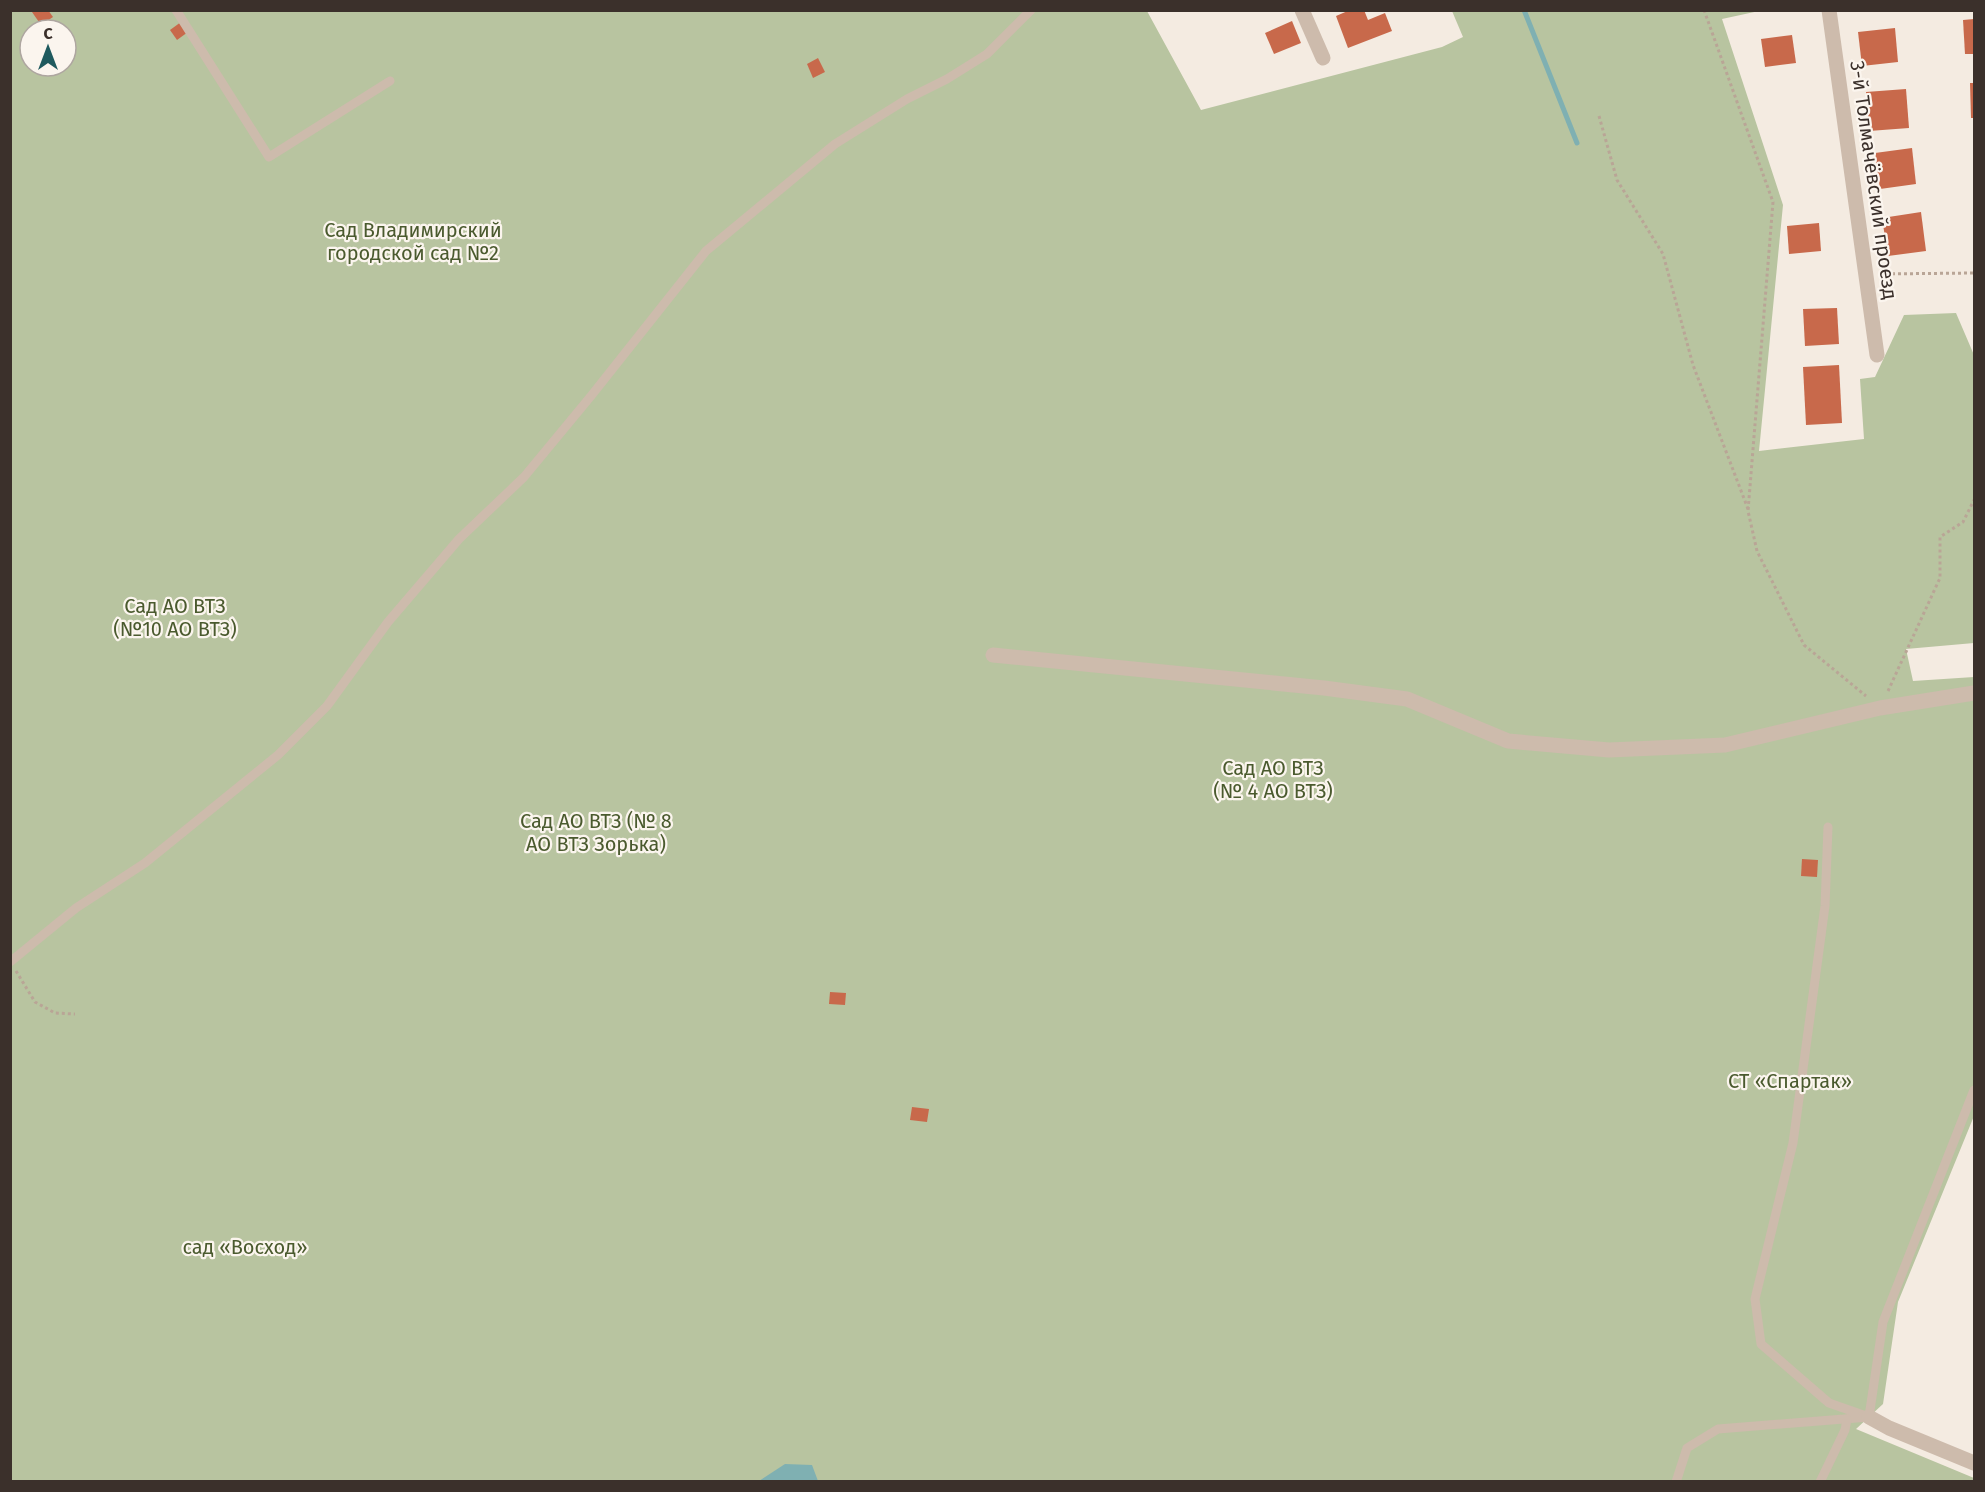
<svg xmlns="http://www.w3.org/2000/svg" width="1985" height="1492" font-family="'Fira Sans',sans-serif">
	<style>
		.green { fill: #b8c4a0; fill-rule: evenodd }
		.water { fill: #7fb0b2 }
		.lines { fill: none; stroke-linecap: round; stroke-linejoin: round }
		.stream { stroke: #7fb0b2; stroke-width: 5 }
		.building { fill: #c8694b }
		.path { stroke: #b9a596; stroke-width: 3; stroke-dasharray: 3 3; stroke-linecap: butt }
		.lane { stroke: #cdbbac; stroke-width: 9 }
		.street { stroke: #cdbbac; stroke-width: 15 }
		.labels { text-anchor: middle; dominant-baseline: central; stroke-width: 4.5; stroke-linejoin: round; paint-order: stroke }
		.street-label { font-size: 20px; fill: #3b302b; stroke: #fbf5ee }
		.park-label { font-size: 20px; fill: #4a5a2e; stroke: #fbf5ee }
	</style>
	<rect width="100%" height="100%" fill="#f4ebe1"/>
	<path class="green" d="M10,11H1147L1201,110L1442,47L1463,37L1452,11H1759L1722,19L1783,205L1759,451L1864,439L1860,379L1875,377L1904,315L1956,313L1974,355V643L1906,649L1913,681L1974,677V1116L1898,1302L1883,1404L1856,1429L1974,1478V1481H11ZM30,30H66V66H30Z"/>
	<polygon class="water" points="785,1464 812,1465 818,1481 759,1481"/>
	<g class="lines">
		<polyline class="stream" points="1524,10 1577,143"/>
	</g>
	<g class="building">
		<polygon points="33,10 48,10 53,17 41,25 32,12"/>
		<polygon points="1350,10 1364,10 1368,20 1385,13 1392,31 1348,48 1336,16"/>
		<polygon points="1974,19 1974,54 1965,54 1963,20"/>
		<polygon points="1292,21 1301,43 1274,54 1265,33"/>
		<polygon points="181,22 188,32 177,40 170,30"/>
		<polygon points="1895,28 1898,62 1862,66 1858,32"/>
		<polygon points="1792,35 1796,63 1765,67 1761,39"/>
		<polygon points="818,58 825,72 813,78 807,64"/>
		<polygon points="1970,83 1974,83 1974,118 1971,118"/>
		<polygon points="1906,89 1909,128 1869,131 1866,92"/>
		<polygon points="1912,148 1916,184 1880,189 1875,153"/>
		<polygon points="1921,212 1926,251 1888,256 1882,218"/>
		<polygon points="1819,223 1821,251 1789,254 1787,226"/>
		<polygon points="1837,308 1839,344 1805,346 1803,309"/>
		<polygon points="1839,365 1842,423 1806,425 1803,367"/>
		<polygon points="1802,859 1818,860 1817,877 1801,876"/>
		<polygon points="830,992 846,993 845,1005 829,1004"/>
		<polygon points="912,1107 929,1109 927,1122 910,1120"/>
	</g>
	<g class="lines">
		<g class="path">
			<polyline points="1704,10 1773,202 1748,511 1757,551 1804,645 1866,696"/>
			<polyline points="1599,116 1617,180 1663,254 1693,365 1748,509"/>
			<polyline points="1880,274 1974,273"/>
			<polyline points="1888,691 1940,578 1940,537 1963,522 1974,500"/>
			<polyline points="16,971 35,1002 55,1013 75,1014"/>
		</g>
		<g class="lane">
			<polyline points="176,10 269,157 390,81"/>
			<polyline points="10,962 76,908 145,863 278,755 327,706 388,622 459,539 524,477 591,396 706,251 835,144 907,99 947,79 987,54 1031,10"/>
			<polyline points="1869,1417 1883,1322 1974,1090"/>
			<polyline points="1676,1482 1687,1448 1718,1429 1869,1417 1829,1403 1761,1344 1755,1299 1793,1143 1825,906 1828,827"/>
			<polyline points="1820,1482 1845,1430 1847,1419"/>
		</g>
		<g class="street">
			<polyline points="1302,10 1323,58"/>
			<polyline points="1829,10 1877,355"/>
			<polyline points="993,655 1324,688 1407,699 1508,741 1609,750 1725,745 1880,708 1974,693"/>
			<polyline points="1869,1417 1889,1428 1974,1463"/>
		</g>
	</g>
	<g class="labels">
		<g class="street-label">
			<text transform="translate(1874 180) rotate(82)">3-й Толмачёвский проезд</text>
		</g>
		<g class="park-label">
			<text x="413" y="230">Сад Владимирский<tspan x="413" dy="23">городской сад №2</tspan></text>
			<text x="175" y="606">Сад АО ВТЗ<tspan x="175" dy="23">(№10 АО ВТЗ)</tspan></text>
			<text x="1273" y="768">Сад АО ВТЗ<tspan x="1273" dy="23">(№ 4 АО ВТЗ)</tspan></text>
			<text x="596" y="821">Сад АО ВТЗ (№ 8<tspan x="596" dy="23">АО ВТЗ Зорька)</tspan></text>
			<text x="1790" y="1081">СТ «Спартак»</text>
			<text x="245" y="1247">сад «Восход»</text>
		</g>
	</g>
	<rect width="1985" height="1492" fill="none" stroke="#3b302b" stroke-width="24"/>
	<g transform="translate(48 48)"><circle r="28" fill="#fbf5ee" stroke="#aea6a0" stroke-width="1.5"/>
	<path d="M0-4.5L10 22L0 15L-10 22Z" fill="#1f5a5e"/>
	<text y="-9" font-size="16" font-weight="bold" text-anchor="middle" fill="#3b302b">С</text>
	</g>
</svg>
